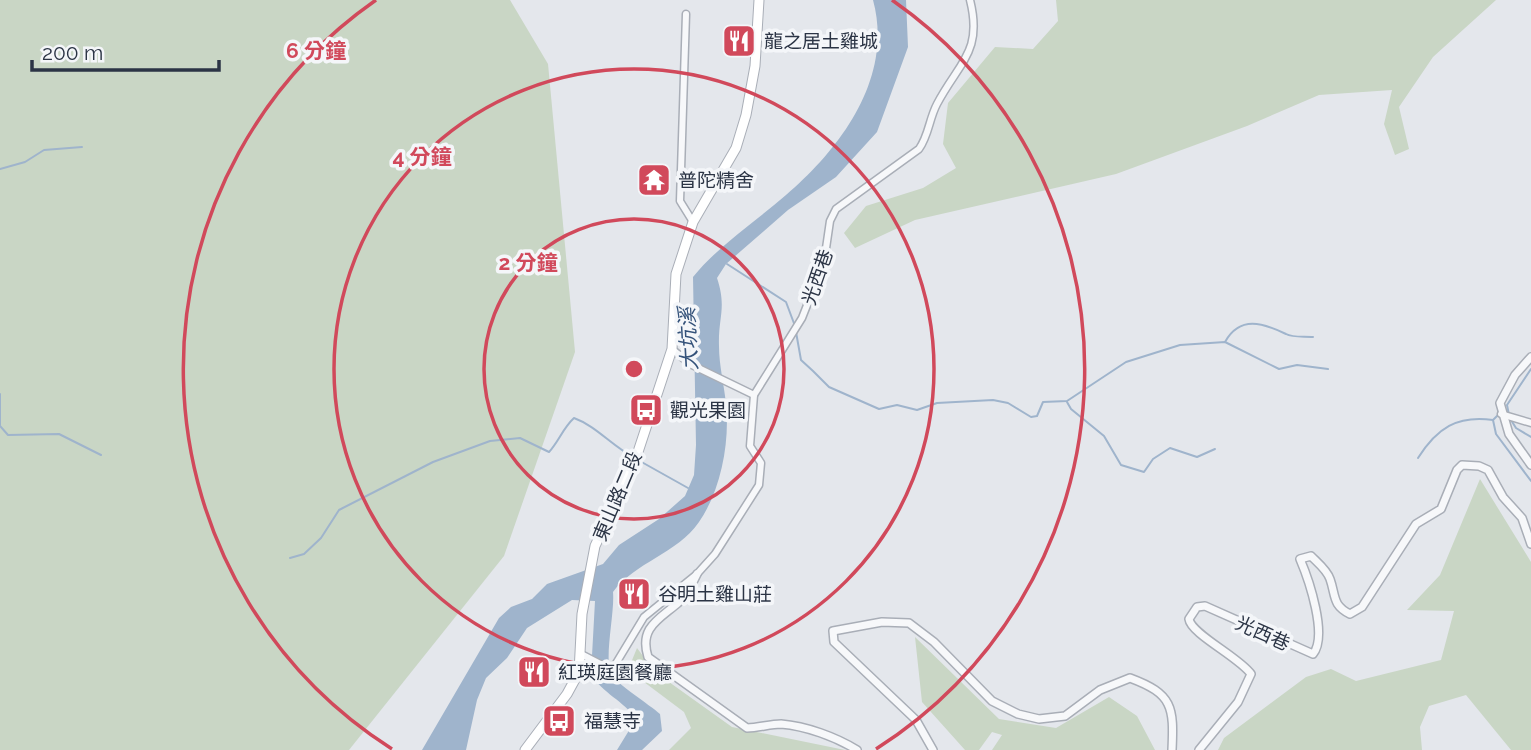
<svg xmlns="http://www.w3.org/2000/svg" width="1531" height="750" font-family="Raleway,'Noto Sans TC',sans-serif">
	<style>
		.green { fill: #c9d6c5 }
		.water { fill: #9fb4cc }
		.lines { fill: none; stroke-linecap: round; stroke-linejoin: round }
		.stream { stroke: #9fb4cc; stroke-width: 2 }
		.minor-casing { stroke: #a9aeb7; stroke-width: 9 }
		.tertiary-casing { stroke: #a9aeb7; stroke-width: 10 }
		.secondary-casing { stroke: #a9aeb7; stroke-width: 11 }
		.minor { stroke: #f7f8fa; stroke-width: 6 }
		.tertiary { stroke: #f7f8fa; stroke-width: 7 }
		.secondary { stroke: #fff; stroke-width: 9 }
		.ring { fill: none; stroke: #d1495b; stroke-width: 3.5 }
		.labels { text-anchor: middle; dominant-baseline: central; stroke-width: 7; stroke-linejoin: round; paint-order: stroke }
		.poi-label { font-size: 19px; fill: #2b3445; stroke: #f4f6f9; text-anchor: start }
		.street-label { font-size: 19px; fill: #2b3445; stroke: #f4f6f9 }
		.water-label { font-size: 21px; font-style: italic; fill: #34527a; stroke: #f4f6f9 }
		.centre { fill: #d1495b; stroke: #f4f6f9; stroke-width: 3.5 }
		.ring-label { font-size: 21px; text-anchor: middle; font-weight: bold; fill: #d1495b; stroke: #f4f6f9; stroke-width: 7; stroke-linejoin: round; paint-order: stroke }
	</style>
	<rect width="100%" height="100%" fill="#e4e7ec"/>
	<g class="green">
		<polygon points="0,0 510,0 548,64 575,352 504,556 349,750 0,750"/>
		<polygon points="1056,0 1496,0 1433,57 1399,107 1409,149 1395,155 1384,124 1392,90 1319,95 1247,126 1116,174 915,220 855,248 844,233 866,206 923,188 956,168 943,144 948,103 995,47 1033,49 1058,21"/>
		<polygon points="1480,479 1531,562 1531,750 1511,750 1466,695 1429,706 1420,727 1422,750 1218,750 1224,738 1306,677 1331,669 1356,681 1441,660 1454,611 1407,610 1440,575"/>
		<polygon points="915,637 999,719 1056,728 1109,697 1137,716 1155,750 992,750 1002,735 992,732 979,750 965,750 922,702"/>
		<polygon points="637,648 655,672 732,727 845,750 669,750 691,728 684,712 628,670"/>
	</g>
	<path class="water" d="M873,0H906L908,47L877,132L836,177L788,210L726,264L717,278C727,308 718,317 719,346C719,365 724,385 726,404C730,442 721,490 699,522C677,554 635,562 613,592C615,613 603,662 612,675C617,684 650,705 660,714L662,731L642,750H617L636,719C624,701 602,693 591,674L595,601L572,600L527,628L507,658L486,678L477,700L466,750H422L499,618L511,607L532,599L547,584L603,564L619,545L659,519L685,496L694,475L696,445L693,277C719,245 754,223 786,195C841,148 894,77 873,0Z"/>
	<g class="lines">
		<g class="stream">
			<polyline points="0,169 25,162 44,150 82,147"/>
			<polyline points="727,264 786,302 795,326"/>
			<polyline points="796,332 801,360 813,371 829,387 879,409 897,405 917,410 937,403 993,400 1008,403 1031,417 1037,416 1043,402 1067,401 1126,362 1180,345 1225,342 1279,369 1297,365 1328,369"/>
			<path d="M1225,342C1240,315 1263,323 1286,334C1293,338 1305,336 1313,337"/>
			<polyline points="0,394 0,425"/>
			<polyline points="1067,402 1071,409 1104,436 1121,465 1144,472 1153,459 1170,448 1197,457 1215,449"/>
			<polyline points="1498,415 1493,420 1496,434 1531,481"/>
			<polyline points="1509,415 1507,405 1531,369"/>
			<polyline points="1511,420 1516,428 1531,437"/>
			<polyline points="0,426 8,435 59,434 101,455"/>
			<path d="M1418,458C1437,428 1457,415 1493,420"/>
			<polyline points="638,460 688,488"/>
			<path d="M290,558L304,554L321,538L339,510L433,462L490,441L520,438L549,452C559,441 563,428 574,418C596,426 611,445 633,457"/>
		</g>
		<defs>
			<g id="minor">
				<polyline points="686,14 680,201 693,222"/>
				<polyline points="672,349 690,364 754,395"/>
				<polyline points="1501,414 1531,423"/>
				<path d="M581,654L606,667L615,665L644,617L697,574L715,554L759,485L761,463L750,446L754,395L802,318L824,262L830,221L836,209L919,149C929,135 929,119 937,104C959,62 983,52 970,0"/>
			</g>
			<g id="tertiary">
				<polyline points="1531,357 1515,375 1500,403 1509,434 1531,465"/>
				<path d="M697,574C692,585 687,595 678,603C658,620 639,628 648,657L747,728C758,728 770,724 781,724C806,726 836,737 857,750"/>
				<path d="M933,750L916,720L834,642L833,631L882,622L909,623L934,642L992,701L1018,714L1039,719L1065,716L1100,690L1130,678C1173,694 1174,707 1172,750"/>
				<path d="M1199,750L1238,702L1251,674C1239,657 1191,634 1189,619L1197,607L1205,606L1313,654C1328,636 1309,580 1300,559L1311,556C1318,563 1327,570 1330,579C1336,596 1332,605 1350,614L1362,607L1416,524L1441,509L1457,470L1462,465L1479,466L1488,470L1503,497L1522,518L1531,544"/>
			</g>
			<polyline id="secondary" points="525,750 567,694 579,672 582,614 595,546 635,461 672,349 676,274 693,222 736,148 746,115 755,66 759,0"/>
		</defs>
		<use href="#minor" class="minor-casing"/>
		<use href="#tertiary" class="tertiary-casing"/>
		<use href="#secondary" class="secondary-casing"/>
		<use href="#minor" class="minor"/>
		<use href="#tertiary" class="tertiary"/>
		<use href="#secondary" class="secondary"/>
	</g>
	<g class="ring">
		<circle cx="634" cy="369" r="150"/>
		<circle cx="634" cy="369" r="300"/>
		<path d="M392 749A450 450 0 0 1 376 0M892 0A450 450 0 0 1 876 749"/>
	</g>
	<defs>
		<symbol id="restaurant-square" viewBox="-11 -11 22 22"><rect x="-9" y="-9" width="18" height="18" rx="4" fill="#d1495b" stroke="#f4f6f9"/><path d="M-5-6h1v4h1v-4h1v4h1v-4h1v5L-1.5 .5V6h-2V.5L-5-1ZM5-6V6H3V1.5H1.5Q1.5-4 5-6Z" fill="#fff"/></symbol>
		<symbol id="temple-square" viewBox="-11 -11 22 22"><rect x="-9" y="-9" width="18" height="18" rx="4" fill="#d1495b" stroke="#f4f6f9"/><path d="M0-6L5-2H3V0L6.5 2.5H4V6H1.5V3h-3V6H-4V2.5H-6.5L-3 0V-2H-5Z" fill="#fff"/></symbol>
		<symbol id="bus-square" viewBox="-11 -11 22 22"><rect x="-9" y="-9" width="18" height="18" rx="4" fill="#d1495b" stroke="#f4f6f9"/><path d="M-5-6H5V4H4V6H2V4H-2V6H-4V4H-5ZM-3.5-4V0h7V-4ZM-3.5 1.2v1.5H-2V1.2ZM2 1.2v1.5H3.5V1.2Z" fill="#fff"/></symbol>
	</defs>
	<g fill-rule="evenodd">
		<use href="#restaurant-square" x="720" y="22" width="38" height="38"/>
		<use href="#temple-square" x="635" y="161" width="38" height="38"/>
		<use href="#bus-square" x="627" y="391" width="38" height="38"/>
		<use href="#restaurant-square" x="615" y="575" width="38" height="38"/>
		<use href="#restaurant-square" x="515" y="653" width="38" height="38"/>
		<use href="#bus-square" x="540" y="702" width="38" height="38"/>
	</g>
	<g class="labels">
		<g class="poi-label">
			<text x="764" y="41">龍之居土雞城</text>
			<text x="678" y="180">普陀精舍</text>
			<text x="670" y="410">觀光果園</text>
			<text x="658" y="594">谷明土雞山莊</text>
			<text x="558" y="672">紅瑛庭園餐廳</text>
			<text x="584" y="721">福慧寺</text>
		</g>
		<g class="street-label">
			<text transform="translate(817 277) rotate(-71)">光西巷</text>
			<text transform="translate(617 496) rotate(-67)">東山路二段</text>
			<text transform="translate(1263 633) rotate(24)">光西巷</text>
		</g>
		<g class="water-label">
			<text transform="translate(688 339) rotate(-93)">大坑溪</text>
		</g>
	</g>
	<circle cx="634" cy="369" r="10" class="centre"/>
	<g class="ring-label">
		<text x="316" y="58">6 分鐘</text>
		<text x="422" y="164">4 分鐘</text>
		<text x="528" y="270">2 分鐘</text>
	</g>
	<path d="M32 60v10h187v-10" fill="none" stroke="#2b3445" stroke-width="3.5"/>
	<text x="42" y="60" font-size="21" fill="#2b3445" stroke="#f4f6f9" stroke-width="5" paint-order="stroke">200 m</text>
</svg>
